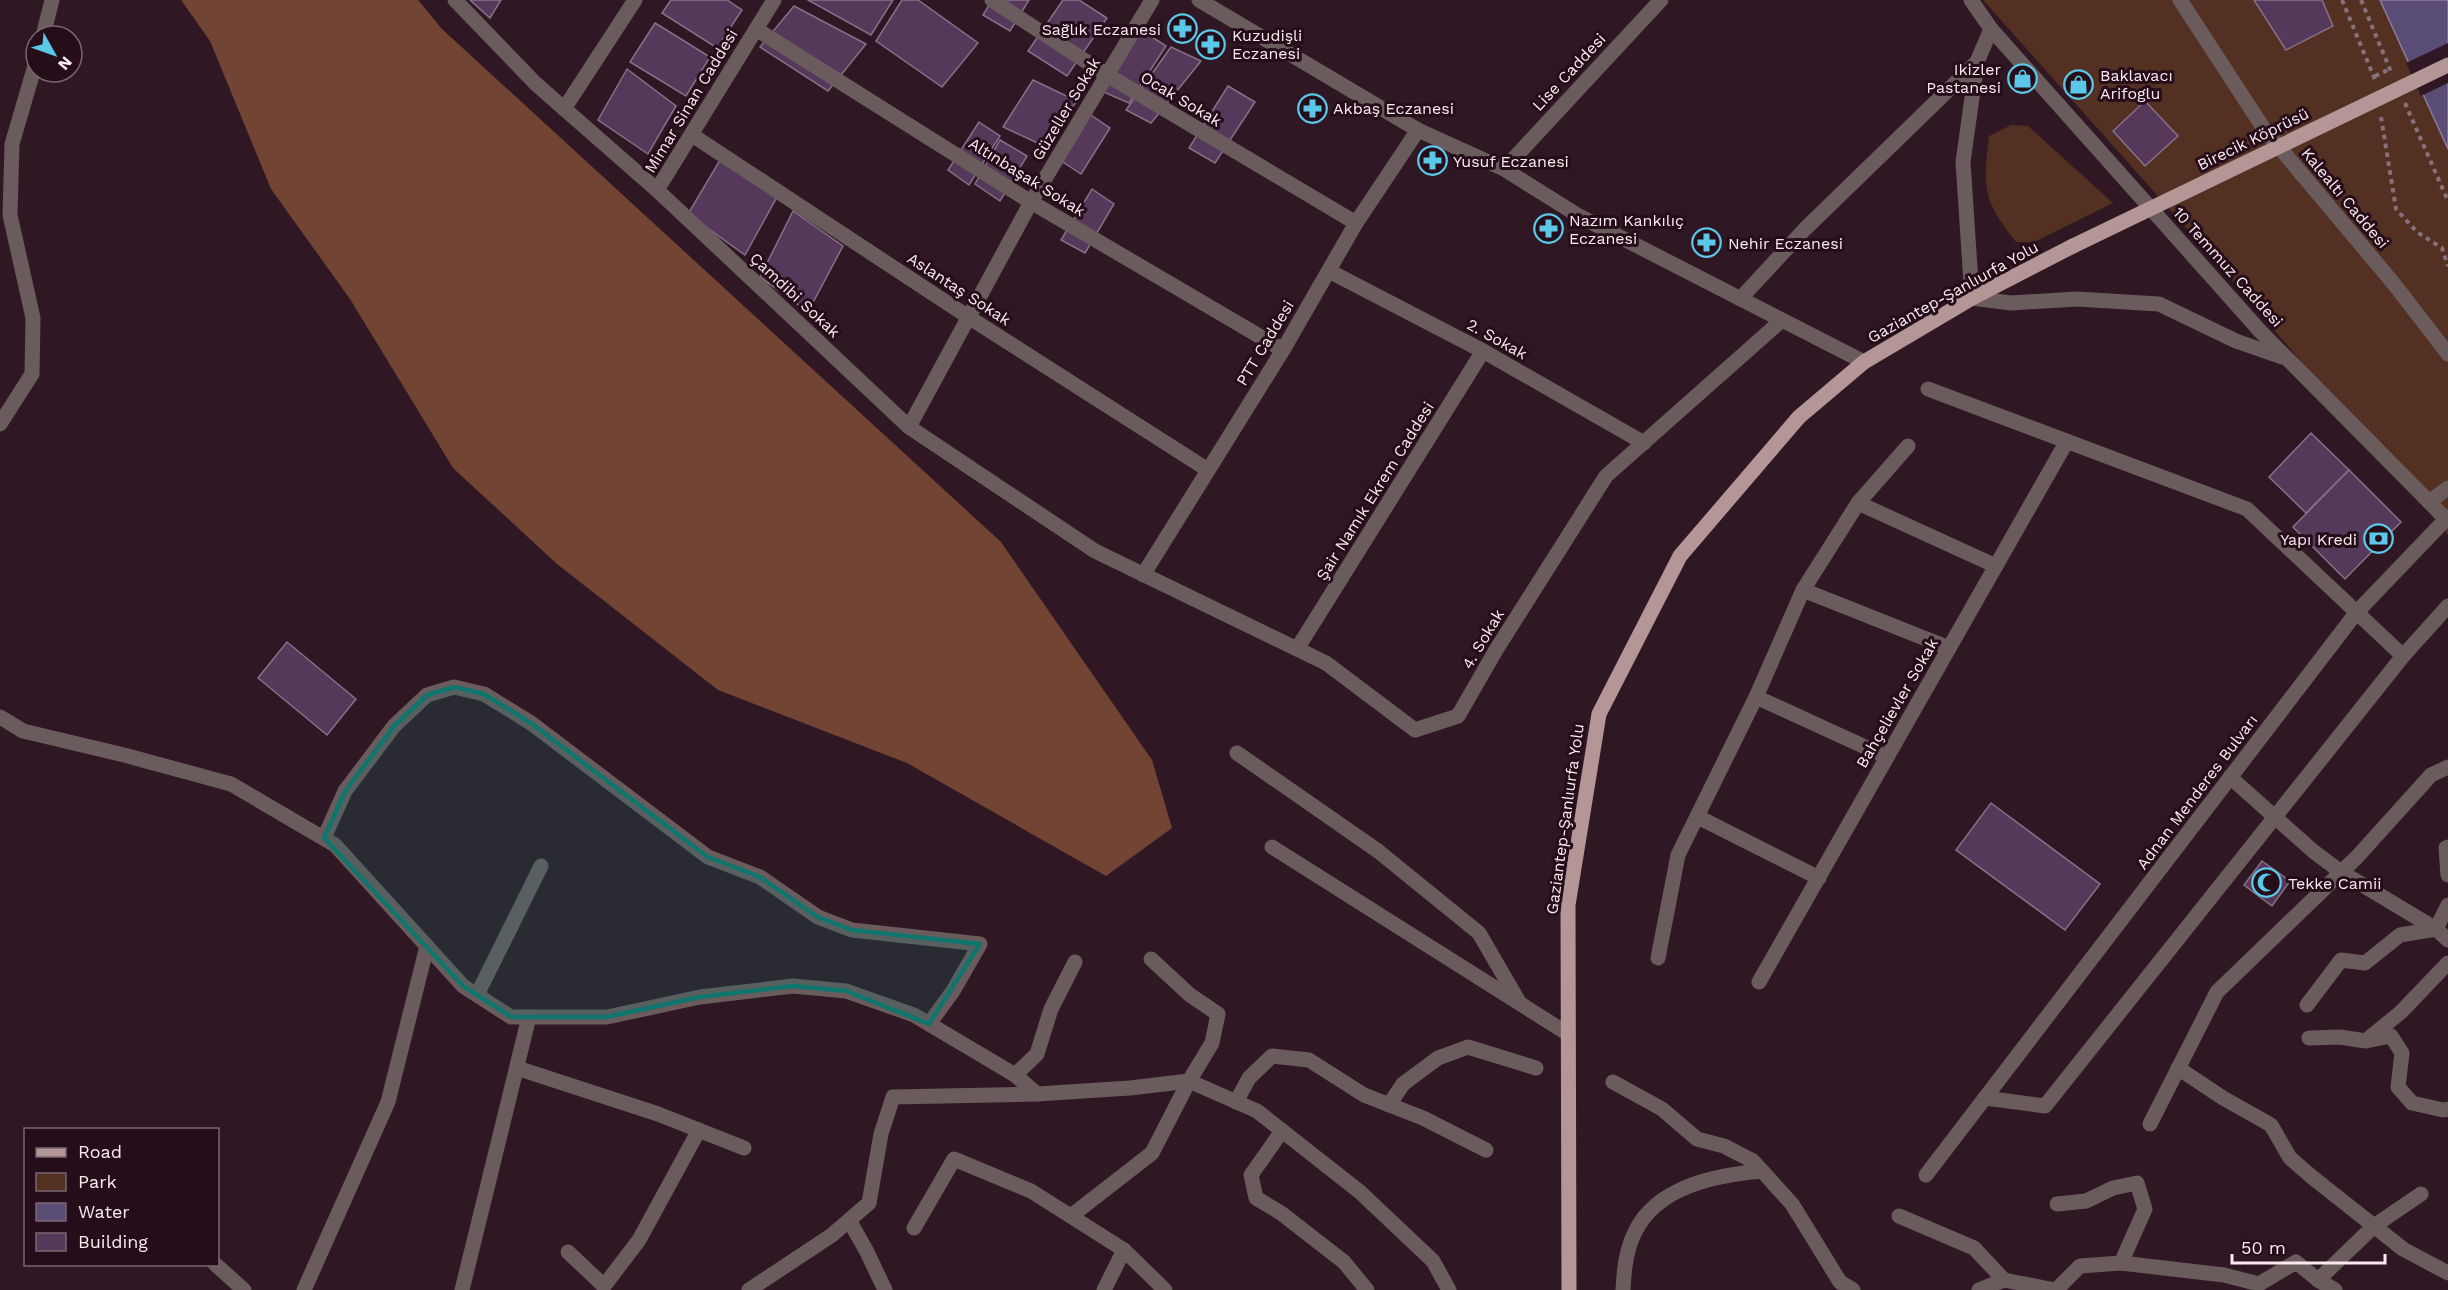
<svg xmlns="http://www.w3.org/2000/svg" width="2448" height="1290" font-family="'Work Sans',sans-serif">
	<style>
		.green { fill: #543022 }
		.forest { fill: #714433 }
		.water { fill: #594d76; stroke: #8a7c9b; stroke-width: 1.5 }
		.pier { fill: #301724 }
		.building { fill: #56385a; stroke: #867188; stroke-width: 1.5 }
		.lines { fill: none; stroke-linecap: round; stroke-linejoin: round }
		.path { stroke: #87717b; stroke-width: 4; stroke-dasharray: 4.5 4.5; stroke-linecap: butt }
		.minor { stroke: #6a5b5c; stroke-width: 15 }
		.major { stroke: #b49697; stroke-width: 15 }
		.major-bridge { stroke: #b49697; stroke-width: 15 }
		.marked { fill: #0f766e; fill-opacity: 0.2; stroke: #0f766e; stroke-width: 4.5; stroke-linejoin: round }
		.labels { text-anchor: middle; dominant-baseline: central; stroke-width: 6; stroke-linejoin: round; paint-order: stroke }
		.poi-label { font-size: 16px; fill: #fbe9f0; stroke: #250e1a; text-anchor: start }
		.street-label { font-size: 16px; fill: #fbe9f0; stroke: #250e1a }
	</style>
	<rect width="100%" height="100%" fill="#301724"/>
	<g class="green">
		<polygon points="1983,0 2448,0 2448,535 2215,260"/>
		<path d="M2011,125L2028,126L2113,203L2034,242H2016C2006,229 1994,214 1989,198C1983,179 1987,155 1989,136Z"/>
	</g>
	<polygon class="forest" points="181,0 418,0 442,29 1001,542 1152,760 1172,828 1106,876 907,763 718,690 557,564 453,468 350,299 271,189 210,41"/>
	<polygon class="water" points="2380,0 2448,0 2448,149"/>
	<polygon class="pier" points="2448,43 2448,83 2421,96 2406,63"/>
	<g class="building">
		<polygon points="470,0 501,0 490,18"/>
		<polygon points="671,0 727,0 742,10 717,48 662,13"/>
		<polygon points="808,0 893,0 871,35"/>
		<polygon points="902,0 918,0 978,43 942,87 876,41"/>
		<polygon points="992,0 1029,0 1010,31 983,15"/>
		<polygon points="1063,0 1079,0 1107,18 1067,76 1028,51"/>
		<polygon points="2254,0 2322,0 2333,26 2286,50"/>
		<polygon points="794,6 866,44 828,91 760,47"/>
		<polygon points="655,23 710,57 686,96 630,62"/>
		<polygon points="1138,28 1166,46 1129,103 1101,91"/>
		<polygon points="1171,47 1201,61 1151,123 1126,110"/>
		<polygon points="627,69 676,106 648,154 598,120"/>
		<polygon points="1033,80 1077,101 1042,145 1003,127"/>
		<polygon points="1228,86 1255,102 1215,163 1189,148"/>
		<polygon points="2145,101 2178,136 2145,166 2113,131"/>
		<polygon points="1085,111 1110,128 1081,174 1057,158"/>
		<polygon points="979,122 1000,136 969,185 948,170"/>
		<polygon points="1000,140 1027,156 1000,201 975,184"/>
		<polygon points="720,160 777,197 745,255 688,214"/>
		<polygon points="1092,189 1114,204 1085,253 1061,240"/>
		<polygon points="793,211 843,246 808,312 760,277"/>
		<polygon points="2311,433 2349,470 2306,513 2269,477"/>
		<polygon points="2349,470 2401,522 2345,579 2293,527"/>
		<polygon points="287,642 356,699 327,735 258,678"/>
		<polygon points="1991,803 2100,884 2065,930 1956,850"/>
		<polygon points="2262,861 2290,881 2272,906 2244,885"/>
	</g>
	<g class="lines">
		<g class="path">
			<polyline points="2342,0 2376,82"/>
			<polyline points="2361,0 2392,74"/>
			<polyline points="2375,76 2390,69"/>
			<polyline points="2405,103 2448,201"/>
			<polyline points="2381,117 2396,209 2417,232 2442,248 2448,266"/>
		</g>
		<g class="minor">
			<polyline points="455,0 536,84 657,190 909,427 1095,551 1326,663 1415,730 1458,716 1496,650 1606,476 1782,320"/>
			<polyline points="992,0 1107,75 1356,223"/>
			<polyline points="1199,0 1418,130 1504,169 1579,216 1864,362"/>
			<polyline points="1971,0 1991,29 1977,62 1963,162 1972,298 2011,303 2077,299 2159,304 2236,341 2282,357"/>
			<polyline points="2180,0 2264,129 2394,284 2448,354"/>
			<polyline points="756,29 1031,202 1283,350"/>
			<polyline points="1991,29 2260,331 2448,521"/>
			<polyline points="43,36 52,0"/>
			<polyline points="564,109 635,0"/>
			<polyline points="692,135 970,318 1208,470"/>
			<polyline points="1504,169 1661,0"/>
			<polyline points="657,190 774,0"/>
			<polyline points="1329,271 1483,351 1644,443"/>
			<polyline points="1740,299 1805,229 1977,62"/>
			<polyline points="1928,389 2247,509 2403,656"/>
			<polyline points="0,424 32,374 33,318 10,215 12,144 36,62"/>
			<polyline points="909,427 1031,202 1152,0"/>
			<polyline points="2429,502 2448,488"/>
			<polyline points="1858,503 1996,566"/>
			<polyline points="1143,575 1283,350 1356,223 1418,130"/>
			<polyline points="1803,590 1949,648"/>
			<polyline points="1297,649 1483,351"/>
			<polyline points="1756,697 1887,757"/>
			<polyline points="0,717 23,731 124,755 231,784 335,845 463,986 511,1017 607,1017 700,997 793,986 846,991 914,1015 1015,1075 1037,1094"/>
			<polyline points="1237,753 1378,851 1479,933 1519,1002"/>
			<polyline points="2230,777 2313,851 2341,872 2436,929 2448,940"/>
			<polyline points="1698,817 1819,878"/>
			<polyline points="324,838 345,791 394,726 427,695 454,687 484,694 531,723 708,857 760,877 818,917 852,930 980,944 953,991 929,1024"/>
			<polyline points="1272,847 1568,1034"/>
			<polyline points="2448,847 2446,848 2448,875"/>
			<polyline points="1658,958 1678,855 1756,697 1803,590 1858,503 1908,446"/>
			<polyline points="1759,982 2067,441"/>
			<polyline points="477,995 541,866"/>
			<polyline points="2307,1005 2341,960 2365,963 2400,935 2436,929 2448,905"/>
			<polyline points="2309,1038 2340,1037 2366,1041 2391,1036 2402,1053 2398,1087 2412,1103 2443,1110 2448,1109"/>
			<polyline points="2368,1039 2401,1012 2448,963"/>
			<polyline points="517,1068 658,1114 744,1148"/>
			<polyline points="2178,1068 2223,1098 2271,1125 2290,1158 2312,1177 2403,1249 2448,1273"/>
			<polyline points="1015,1075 1037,1054 1051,1009 1075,962"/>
			<polyline points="1613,1082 1662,1109 1697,1139 1724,1146 1753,1161 1792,1204 1840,1282 1853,1290"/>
			<polyline points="1985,1098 2045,1106 2403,656 2448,606"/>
			<polyline points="1236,1102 1249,1078 1272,1056 1309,1060 1364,1095 1423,1118 1486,1150"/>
			<polyline points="1389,1105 1403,1084 1438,1058 1468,1047 1536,1068"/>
			<polyline points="2150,1124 2217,992 2357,857 2431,775 2448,767"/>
			<polyline points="1282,1131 1251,1175 1256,1198 1281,1213 1344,1262 1367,1290"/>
			<polyline points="1926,1175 2356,613 2448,517"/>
			<polyline points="2057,1204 2086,1201 2113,1188 2137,1183 2145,1209 2121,1263"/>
			<polyline points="1071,1216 1152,1153 1189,1081 1212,1043 1218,1014 1190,995 1151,959"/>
			<polyline points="1899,1216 1974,1248 2004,1280"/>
			<polyline points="849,1220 867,1252 885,1290"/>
			<polyline points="914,1228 954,1159 1031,1191 1124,1250 1165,1290"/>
			<polyline points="568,1252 604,1286 639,1240 699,1130"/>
			<polyline points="215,1264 244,1290"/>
			<polyline points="2318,1280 2374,1226 2421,1194"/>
			<polyline points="304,1290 388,1102 427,946"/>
			<polyline points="462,1290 529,1017"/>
			<polyline points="749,1290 832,1235 869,1203 881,1134 893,1097 1037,1094 1130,1088 1189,1081 1257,1111 1360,1192 1433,1261 1449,1290"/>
			<polyline points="1104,1290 1124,1250"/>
			<path d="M1623,1290C1624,1270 1626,1250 1635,1232C1657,1186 1717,1175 1762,1171"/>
			<polyline points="1979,1290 2004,1280 2055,1290"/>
			<polyline points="2056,1290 2080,1266 2121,1263 2224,1275 2259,1284 2296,1262 2318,1280 2335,1290"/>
		</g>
		<polyline class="major" points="1569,1290 1568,905 1599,714 1680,556 1799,417 1864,362 1972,298 2073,246"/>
		<polyline class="major-bridge" points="2073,246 2448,65"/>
	</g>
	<path class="marked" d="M454,687L484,694L531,723L708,857L760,877L818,917L852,930L980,944L929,1024L846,991L793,986L700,997L607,1017H511L463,986L324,838L345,791L394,726L427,695Z"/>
	<defs>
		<symbol id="pharmacy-ring" viewBox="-11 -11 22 22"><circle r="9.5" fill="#250e1a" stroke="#5ac8e6" stroke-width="1.5"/><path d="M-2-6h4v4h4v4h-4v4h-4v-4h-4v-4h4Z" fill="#5ac8e6"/></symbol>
		<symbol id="shop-ring" viewBox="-11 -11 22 22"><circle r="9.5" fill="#250e1a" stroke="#5ac8e6" stroke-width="1.5"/><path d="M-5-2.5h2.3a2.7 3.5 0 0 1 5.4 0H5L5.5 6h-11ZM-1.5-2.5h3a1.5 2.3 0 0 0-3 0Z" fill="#5ac8e6"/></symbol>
		<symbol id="bank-ring" viewBox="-11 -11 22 22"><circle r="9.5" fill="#250e1a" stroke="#5ac8e6" stroke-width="1.5"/><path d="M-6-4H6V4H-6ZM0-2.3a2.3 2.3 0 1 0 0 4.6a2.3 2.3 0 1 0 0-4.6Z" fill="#5ac8e6"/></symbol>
		<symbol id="mosque-ring" viewBox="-11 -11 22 22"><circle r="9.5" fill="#250e1a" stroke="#5ac8e6" stroke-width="1.5"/><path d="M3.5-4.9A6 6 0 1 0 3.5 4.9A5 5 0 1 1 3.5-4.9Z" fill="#5ac8e6"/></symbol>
	</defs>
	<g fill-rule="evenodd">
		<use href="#pharmacy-ring" x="1166" y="12" width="33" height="33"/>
		<use href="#pharmacy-ring" x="1194" y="28" width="33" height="33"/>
		<use href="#shop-ring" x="2006" y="62" width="33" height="33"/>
		<use href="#shop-ring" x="2062" y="68" width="33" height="33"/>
		<use href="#pharmacy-ring" x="1296" y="92" width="33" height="33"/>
		<use href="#pharmacy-ring" x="1416" y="144" width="33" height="33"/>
		<use href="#pharmacy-ring" x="1532" y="212" width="33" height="33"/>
		<use href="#pharmacy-ring" x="1690" y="226" width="33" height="33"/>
		<use href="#bank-ring" x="2362" y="522" width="33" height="33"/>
		<use href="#mosque-ring" x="2250" y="866" width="33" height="33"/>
	</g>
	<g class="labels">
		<g class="poi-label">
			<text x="1161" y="29" text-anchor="end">Sağlık Eczanesi</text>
			<text x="1232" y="35">Kuzudişli<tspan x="1232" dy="18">Eczanesi</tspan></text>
			<text x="2001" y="69" text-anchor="end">Ikizler<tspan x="2001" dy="18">Pastanesi</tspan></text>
			<text x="2100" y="75">Baklavacı<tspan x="2100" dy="18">Arifoglu</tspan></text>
			<text x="1333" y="108">Akbaş Eczanesi</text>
			<text x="1453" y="161">Yusuf Eczanesi</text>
			<text x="1569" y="220">Nazım Kankılıç<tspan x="1569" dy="18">Eczanesi</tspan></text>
			<text x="1728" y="243">Nehir Eczanesi</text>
			<text x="2357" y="539" text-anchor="end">Yapı Kredi</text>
			<text x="2288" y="883">Tekke Camii</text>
		</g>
		<g class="street-label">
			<text transform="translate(1569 72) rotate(-47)">Lise Caddesi</text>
			<text transform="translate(1181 99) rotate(31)">Ocak Sokak</text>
			<text transform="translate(691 101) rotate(-59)">Mimar Sinan Caddesi</text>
			<text transform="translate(1066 109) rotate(-59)">Güzeller Sokak</text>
			<text transform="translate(2253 139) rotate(-26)">Birecik Köprüsü</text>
			<text transform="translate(1027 177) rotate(32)">Altınbaşak Sokak</text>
			<text transform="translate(2345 198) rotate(50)">Kalealtı Caddesi</text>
			<text transform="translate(2228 267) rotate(48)">10 Temmuz Caddesi</text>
			<text transform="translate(959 289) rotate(33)">Aslantaş Sokak</text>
			<text transform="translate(1953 292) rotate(-29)">Gaziantep-Şanlıurfa Yolu</text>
			<text transform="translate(795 295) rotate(43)">Çamdibi Sokak</text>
			<text transform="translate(1497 339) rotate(29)">2. Sokak</text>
			<text transform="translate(1265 343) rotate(-59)">PTT Caddesi</text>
			<text transform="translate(1375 491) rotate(-58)">Şair Namık Ekrem Caddesi</text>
			<text transform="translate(1483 639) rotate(-59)">4. Sokak</text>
			<text transform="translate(1897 703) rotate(-60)">Bahçelievler Sokak</text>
			<text transform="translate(2197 792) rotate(-53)">Adnan Menderes Bulvarı</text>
			<text transform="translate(1565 819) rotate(-82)">Gaziantep-Şanlıurfa Yolu</text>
		</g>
	</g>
	<rect x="24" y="1128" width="195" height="138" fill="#250e1a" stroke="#7b6670" stroke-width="1.5"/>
	<rect x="36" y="1148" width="30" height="9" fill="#b49697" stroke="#7b6670" stroke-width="1.5"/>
	<text x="78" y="1158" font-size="18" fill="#fbe9f0">Road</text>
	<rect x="36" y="1173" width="30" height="18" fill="#543022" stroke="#7b6670" stroke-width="1.5"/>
	<text x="78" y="1188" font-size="18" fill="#fbe9f0">Park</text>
	<rect x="36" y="1203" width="30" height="18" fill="#594d76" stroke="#7b6670" stroke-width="1.5"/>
	<text x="78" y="1218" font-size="18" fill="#fbe9f0">Water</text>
	<rect x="36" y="1233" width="30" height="18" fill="#56385a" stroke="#7b6670" stroke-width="1.5"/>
	<text x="78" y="1248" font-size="18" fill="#fbe9f0">Building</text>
	<g transform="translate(54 54) rotate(130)"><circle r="28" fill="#250e1a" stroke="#7b6670" stroke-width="1.5"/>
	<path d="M0-4.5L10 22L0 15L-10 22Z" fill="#5ac8e6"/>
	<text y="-9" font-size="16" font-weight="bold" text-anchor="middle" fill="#fbe9f0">N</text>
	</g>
	<path d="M2232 1254v9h153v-9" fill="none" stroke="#fbe9f0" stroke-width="3"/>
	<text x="2241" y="1254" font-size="18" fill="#fbe9f0" stroke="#250e1a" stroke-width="4.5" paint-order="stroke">50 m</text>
</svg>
